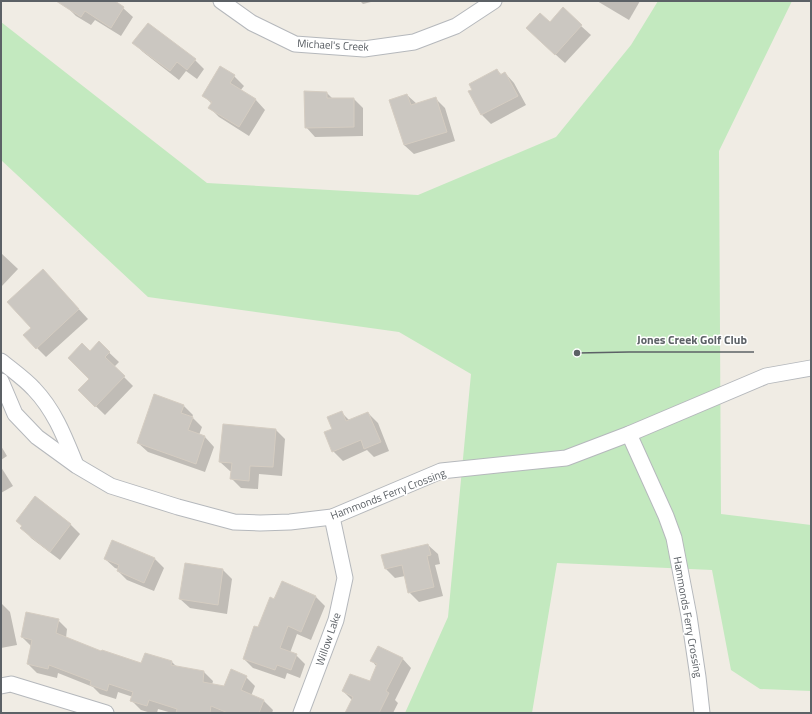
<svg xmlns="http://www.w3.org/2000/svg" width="812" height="714" font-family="'Titillium Web',sans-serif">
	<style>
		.green { fill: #c3e9bf }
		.shadow { fill: #0003 }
		.building { fill: #cbc7c1; stroke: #d5cdc2 }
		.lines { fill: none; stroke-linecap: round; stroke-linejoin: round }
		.street-casing { stroke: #b5b8bc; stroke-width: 17 }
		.street { stroke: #fff; stroke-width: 15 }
		.labels { text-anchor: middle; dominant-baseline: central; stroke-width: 3; stroke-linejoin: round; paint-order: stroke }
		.street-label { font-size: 11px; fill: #5c6166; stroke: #fff }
		.leader { fill: none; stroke: #5c6166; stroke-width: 1.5 }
		.callout-dot { fill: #5c6166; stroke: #fff; stroke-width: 1.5 }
		.callout-label { font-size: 12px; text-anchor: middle; font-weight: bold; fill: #5c6166; stroke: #fff; stroke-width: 3; stroke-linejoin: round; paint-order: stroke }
	</style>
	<rect width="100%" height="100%" fill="#f0ece4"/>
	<polygon class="green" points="658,1 792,1 719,151 721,514 811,525 811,691 760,689 731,670 712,570 557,563 532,713 405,713 448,617 471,374 399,332 148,297 1,160 1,22 207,183 418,195 556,137 631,45"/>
	<g class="shadow">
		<polygon points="71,1 113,1 123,8 133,17 121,36 95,20 91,25 76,16 67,7"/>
		<polygon points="360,1 375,1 363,4"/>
		<polygon points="597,1 640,1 629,20"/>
		<polygon points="550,23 581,26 591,35 565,63 537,38"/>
		<polygon points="134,43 195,60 204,69 197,79 186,71 179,80 143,52"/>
		<polygon points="221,68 234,76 244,86 240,91 256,100 265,110 249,136 219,117 210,108 212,104 203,95"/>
		<polygon points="497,70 502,75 505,73 514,83 526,105 491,124 482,115"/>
		<polygon points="327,93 333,99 354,99 363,108 363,136 315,137 306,127"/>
		<polygon points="407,95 417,104 435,98 445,108 455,141 414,154 404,145"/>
		<polygon points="1,253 18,269 1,287"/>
		<polygon points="52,280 88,319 46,357 37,348"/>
		<polygon points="99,343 119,362 114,367 133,386 105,415 79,390 90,379 90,352"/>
		<polygon points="183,405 193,415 192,417 202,427 199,435 205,437 214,447 205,472 148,452 138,443"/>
		<polygon points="342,413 350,421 368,413 378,423 389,451 374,457 367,450 343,461 333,451 333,430"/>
		<polygon points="276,430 285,439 282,476 259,474 258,489 241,488 231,478 232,471 230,471 220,462"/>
		<polygon points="1,446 7,456 1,460"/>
		<polygon points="1,467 13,486 1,493"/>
		<polygon points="36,497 71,525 80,534 60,560 31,538 22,528"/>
		<polygon points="428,545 438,554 440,564 435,565 443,596 419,602 409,592 405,576 395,578 386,569 382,556"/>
		<polygon points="154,558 164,568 154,591 127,580 118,571 118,569 115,568 105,559"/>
		<polygon points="223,570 232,579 227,614 190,608 180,599"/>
		<polygon points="282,582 316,597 325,606 311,640 297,634 290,653 296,655 305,664 300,678 287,673 285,679 253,668 244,659 258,628 275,600"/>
		<polygon points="1,603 10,612 17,645 1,648"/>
		<polygon points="58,620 67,629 66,638 102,652 142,665 171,661 178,668 204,672 213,681 212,685 225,687 246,677 255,686 251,696 264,701 273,710 272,713 172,713 158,709 157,713 151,713 141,710 132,701 133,697 118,692 116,699 100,694 93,687 58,673 57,678 37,673 28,664 31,646 22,637"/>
		<polygon points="402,658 411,668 395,700 398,703 393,713 346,713 352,700 343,691 371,682 377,667 372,661"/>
	</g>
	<g class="building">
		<polygon points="56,1 115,1 124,7 111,28 85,11 81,17"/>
		<polygon points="563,7 582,25 555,55 526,28 540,13 550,22"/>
		<polygon points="148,23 196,59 187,70 177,62 170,71 132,43"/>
		<polygon points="220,66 235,75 230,83 256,99 239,127 208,108 212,102 202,96"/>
		<polygon points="497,69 500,75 505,72 518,96 481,115 468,91 472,90 469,84"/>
		<polygon points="304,91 327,92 327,98 354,98 354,127 305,128"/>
		<polygon points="407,94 411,105 436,97 447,132 404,145 389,100"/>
		<polygon points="43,269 79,309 36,349 23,335 31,328 7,302"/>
		<polygon points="99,341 110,352 105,357 125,376 95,407 78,390 89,379 68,358 82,343 90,351"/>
		<polygon points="154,394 184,405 181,413 193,417 188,430 205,436 196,464 137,443"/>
		<polygon points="342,411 346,421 368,412 381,442 364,449 361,440 332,452 324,432 332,429 327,417"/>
		<polygon points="223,424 276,429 273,467 250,466 249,481 230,479 232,463 219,462"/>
		<polygon points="35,496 71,524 50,552 20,528 22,526 16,521"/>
		<polygon points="112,540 155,558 144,583 117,571 119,565 104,559"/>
		<polygon points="428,544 431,555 427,556 434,587 408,593 402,565 385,569 381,555"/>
		<polygon points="185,563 223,569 218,605 179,599"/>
		<polygon points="282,581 316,596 301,632 288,626 280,648 297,654 291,670 277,665 275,670 243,659 254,626 258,627 270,597 274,599"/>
		<polygon points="26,612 59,619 56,633 101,651 102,650 141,663 145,653 172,661 171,665 204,671 203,682 224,686 231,669 247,676 241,690 264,700 259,713 228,713 211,706 210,713 176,713 177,709 149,700 147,706 130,701 133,692 109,684 107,691 90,685 91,681 49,665 48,669 27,664 32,640 21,637"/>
		<polygon points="378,646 403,658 386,691 389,693 379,713 345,713 353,697 342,691 350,674 370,681 377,664 370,661"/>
	</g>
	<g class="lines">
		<defs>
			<g id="street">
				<polyline points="221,1 252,23 295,44 364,49 414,42 456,26 494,1"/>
				<path d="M1,361C12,370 25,379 34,389C55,411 65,438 76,465"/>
				<polyline points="1,381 15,414 37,437 77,466 111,486 178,507 234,522 260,523 290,522 332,517 441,471 566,458 629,434 766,376 811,368"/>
				<polyline points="629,434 666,516 674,538 689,616 698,677 702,713"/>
				<polyline points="1,686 11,684 106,713"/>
				<polyline points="301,713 336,620 345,578 332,517"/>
			</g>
		</defs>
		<use href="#street" class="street-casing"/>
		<use href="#street" class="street"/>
	</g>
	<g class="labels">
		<g class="street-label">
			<text transform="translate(333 45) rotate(3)">Michael's Creek</text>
			<text transform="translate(388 494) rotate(-21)">Hammonds Ferry Crossing</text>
			<text transform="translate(688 617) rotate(80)">Hammonds Ferry Crossing</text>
			<text transform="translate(328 639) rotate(-71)">Willow Lake</text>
		</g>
	</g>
	<path class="leader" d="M577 353L629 352H754"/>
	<circle class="callout-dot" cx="577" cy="353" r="4"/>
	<g class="callout-label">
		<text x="692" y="344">Jones Creek Golf Club</text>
	</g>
	<rect width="812" height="714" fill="none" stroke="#5c6166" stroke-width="4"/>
</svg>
